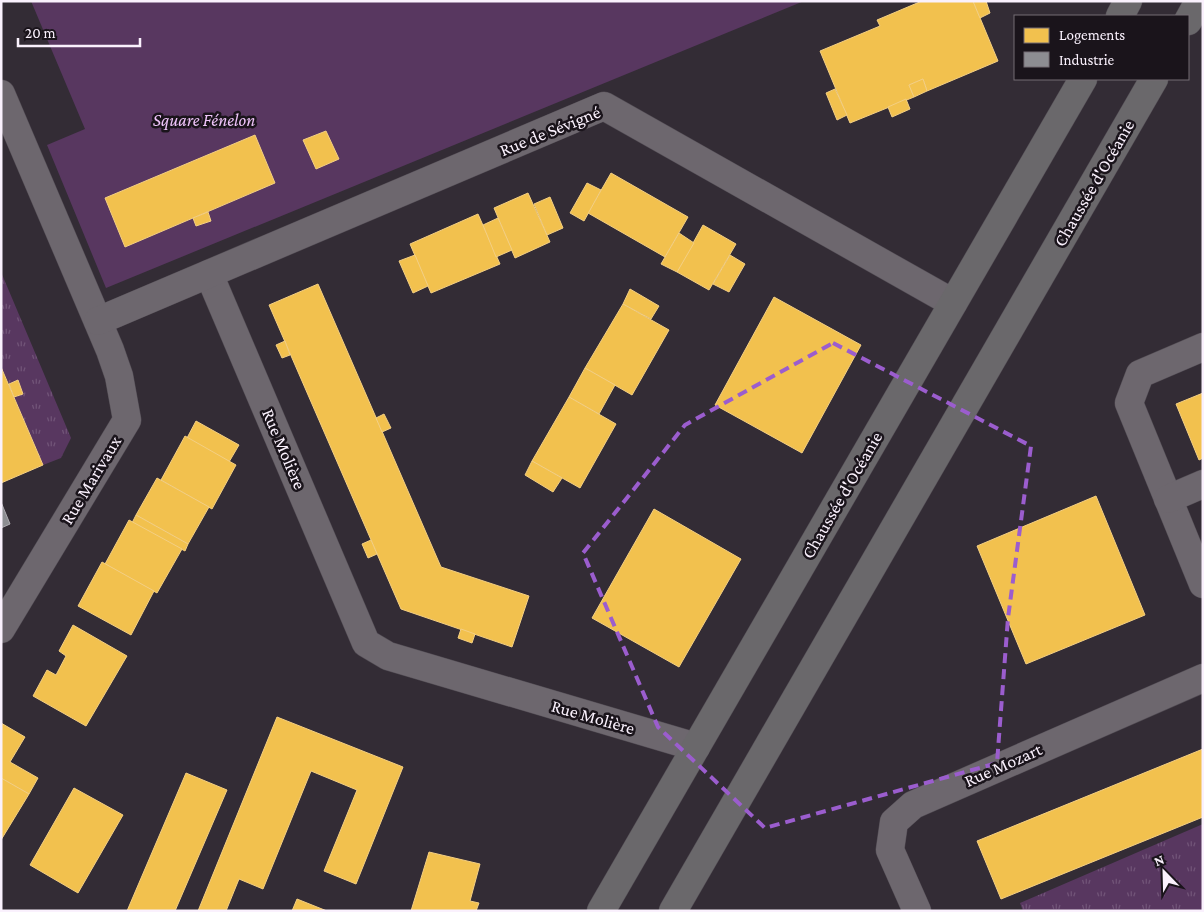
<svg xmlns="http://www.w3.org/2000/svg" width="1204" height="912" font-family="'Crimson Pro',serif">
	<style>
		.grass { fill: url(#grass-tufts) }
		.park { fill: #583760 }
		.homes { fill: #f2c14e; stroke: #f4cf82 }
		.industry { fill: #8d8d92; stroke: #aeabb2 }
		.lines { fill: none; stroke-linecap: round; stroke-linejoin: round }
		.minor-casing { stroke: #504a52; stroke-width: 29 }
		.primary-casing { stroke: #504a52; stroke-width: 29 }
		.minor { stroke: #6d676e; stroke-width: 28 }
		.primary { stroke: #6a686b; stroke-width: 28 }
		.marked { fill: none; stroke: #9b5dce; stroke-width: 4; stroke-dasharray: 10 6; stroke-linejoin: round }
		.labels { text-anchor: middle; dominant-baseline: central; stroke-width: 5; stroke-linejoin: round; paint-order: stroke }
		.park-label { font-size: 18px; font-style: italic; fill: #efc4fa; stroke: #1a141b }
		.street-label { font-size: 18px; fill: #faf1fd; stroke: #1a141b }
	</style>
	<defs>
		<pattern id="grass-tufts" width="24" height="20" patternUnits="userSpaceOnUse" patternTransform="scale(1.25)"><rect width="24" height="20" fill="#583760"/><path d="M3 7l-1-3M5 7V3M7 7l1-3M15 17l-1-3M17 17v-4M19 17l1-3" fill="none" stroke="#715478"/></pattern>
	</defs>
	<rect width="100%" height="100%" fill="#332c35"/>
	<g class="grass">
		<polygon points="1,272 71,438 61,458 43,465 14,397 23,394 18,381 9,384 1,367"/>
		<polygon points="1203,824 1203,911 1023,911 1020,903"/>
	</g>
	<polygon class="park" points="31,1 804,1 106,288 47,145 85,129"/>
	<g class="homes">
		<polygon points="922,1 973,1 998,61 927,91 923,79 909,85 914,97 850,123 820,51 880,26 877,20"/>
		<polygon points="973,1 986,1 990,13 980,18"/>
		<polygon points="923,79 927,91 914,97 909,85"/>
		<polygon points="835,89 847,115 837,120 826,93"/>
		<polygon points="906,99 910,109 892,117 888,107"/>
		<polygon points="326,131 339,159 316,169 303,140"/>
		<polygon points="255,135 275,183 125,247 105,198"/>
		<polygon points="611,173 688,217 665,257 588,213"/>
		<polygon points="587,183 601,190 584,221 570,213"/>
		<polygon points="528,193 550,242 515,258 494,208"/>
		<polygon points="550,197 563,228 547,235 534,204"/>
		<polygon points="208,212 211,221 196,226 193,218"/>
		<polygon points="478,214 500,264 431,293 410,244"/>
		<polygon points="498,218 512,250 496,257 483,225"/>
		<polygon points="703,225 736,244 709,290 677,272"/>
		<polygon points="679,233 694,243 677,272 661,264"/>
		<polygon points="415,255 428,286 413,293 399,261"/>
		<polygon points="730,255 745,264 729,292 713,284"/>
		<polygon points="318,284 441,567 529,596 512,647 401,609 269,305"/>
		<polygon points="630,289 659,306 651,319 623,304"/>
		<polygon points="774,297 861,345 802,453 715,405"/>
		<polygon points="623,304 669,330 632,395 585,368"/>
		<polygon points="285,341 290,355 282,358 276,345"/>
		<polygon points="1,367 43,465 1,483"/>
		<polygon points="585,368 615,385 599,414 569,397"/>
		<polygon points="18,380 23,394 14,397 9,384"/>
		<polygon points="1203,393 1203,458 1199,460 1176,404"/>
		<polygon points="569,397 616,424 580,488 532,461"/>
		<polygon points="384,414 391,428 382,432 376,418"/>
		<polygon points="196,421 239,445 229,462 187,438"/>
		<polygon points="185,436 236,465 212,509 161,480"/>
		<polygon points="532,461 562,478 553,492 525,475"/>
		<polygon points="157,478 209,507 188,544 136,515"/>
		<polygon points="1096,496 1145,615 1026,664 977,546"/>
		<polygon points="654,509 741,559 679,667 592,618"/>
		<polygon points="136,515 188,544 185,551 132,523"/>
		<polygon points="129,520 182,549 157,593 105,564"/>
		<polygon points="371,540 377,554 368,558 362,544"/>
		<polygon points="102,562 154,591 131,635 78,606"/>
		<polygon points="73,625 127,656 86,726 33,696 47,670 56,675 66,656 59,651"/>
		<polygon points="461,629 475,634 472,643 458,638"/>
		<polygon points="277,717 403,767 356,884 324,871 357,790 311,771 263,889 239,879 226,911 198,911"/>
		<polygon points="1,723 25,737 10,762 38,778 29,794 1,778"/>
		<polygon points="1203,749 1203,817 1001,899 977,841"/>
		<polygon points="186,773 227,790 175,911 127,911"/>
		<polygon points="1,778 29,794 1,840"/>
		<polygon points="74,788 123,815 78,893 30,865"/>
		<polygon points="429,852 480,864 470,901 479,903 476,911 411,911"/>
		<polygon points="297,899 327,911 292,911"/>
	</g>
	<polygon class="industry" points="1,502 10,524 1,528"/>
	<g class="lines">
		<defs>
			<g id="minor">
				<polyline points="1,94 110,350 119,376 127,420 1,629"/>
				<polyline points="209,274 366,643 388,656 696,747"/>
				<polyline points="98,321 604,106 953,303"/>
				<polyline points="1203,347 1140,374 1129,403 1203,584"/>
				<polyline points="1168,499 1203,484"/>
				<polyline points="917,911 890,850 894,822 913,805 1203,678"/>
			</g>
			<g id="primary">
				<polyline points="1120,16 1128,1"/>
				<polyline points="1188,21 1199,1"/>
				<polyline points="601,911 1083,79"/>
				<polyline points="673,911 1154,79"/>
			</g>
		</defs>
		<use href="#minor" class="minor-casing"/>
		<use href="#primary" class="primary-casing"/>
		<use href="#minor" class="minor"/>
		<use href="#primary" class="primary"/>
	</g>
	<path class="marked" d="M833,343L1031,446L1008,618L997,763L765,828L658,727L583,553L685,425Z"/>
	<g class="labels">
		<g class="park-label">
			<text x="204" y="120">Square Fénelon</text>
		</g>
		<g class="street-label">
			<text transform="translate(550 131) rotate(-22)">Rue de Sévigné</text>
			<text transform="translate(1094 183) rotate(-60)">Chaussée d'Océanie</text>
			<text transform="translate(284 449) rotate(67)">Rue Molière</text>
			<text transform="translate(91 480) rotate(-59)">Rue Marivaux</text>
			<text transform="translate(842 495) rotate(-60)">Chaussée d'Océanie</text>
			<text transform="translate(593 717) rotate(16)">Rue Molière</text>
			<text transform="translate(1003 765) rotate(-24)">Rue Mozart</text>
		</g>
	</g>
	<rect width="1204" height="912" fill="none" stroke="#faf1fd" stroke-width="5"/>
	<rect x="1014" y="15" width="175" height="65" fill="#1a141b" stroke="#746c75"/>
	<rect x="1024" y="28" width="25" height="15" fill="#f2c14e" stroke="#746c75"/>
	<text x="1059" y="40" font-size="15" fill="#faf1fd">Logements</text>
	<rect x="1024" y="52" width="25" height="15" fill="#8d8d92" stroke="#746c75"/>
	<text x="1059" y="65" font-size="15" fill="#faf1fd">Industrie</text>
	<g transform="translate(1164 872) rotate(337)" stroke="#1a141b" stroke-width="4" paint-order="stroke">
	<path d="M0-4L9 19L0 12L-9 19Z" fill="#faf1fd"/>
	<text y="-8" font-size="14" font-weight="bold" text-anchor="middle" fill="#faf1fd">N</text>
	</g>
	<path d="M18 38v8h122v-8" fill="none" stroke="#faf1fd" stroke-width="2.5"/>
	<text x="25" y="38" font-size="15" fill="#faf1fd" stroke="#1a141b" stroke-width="4" paint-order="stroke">20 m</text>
</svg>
